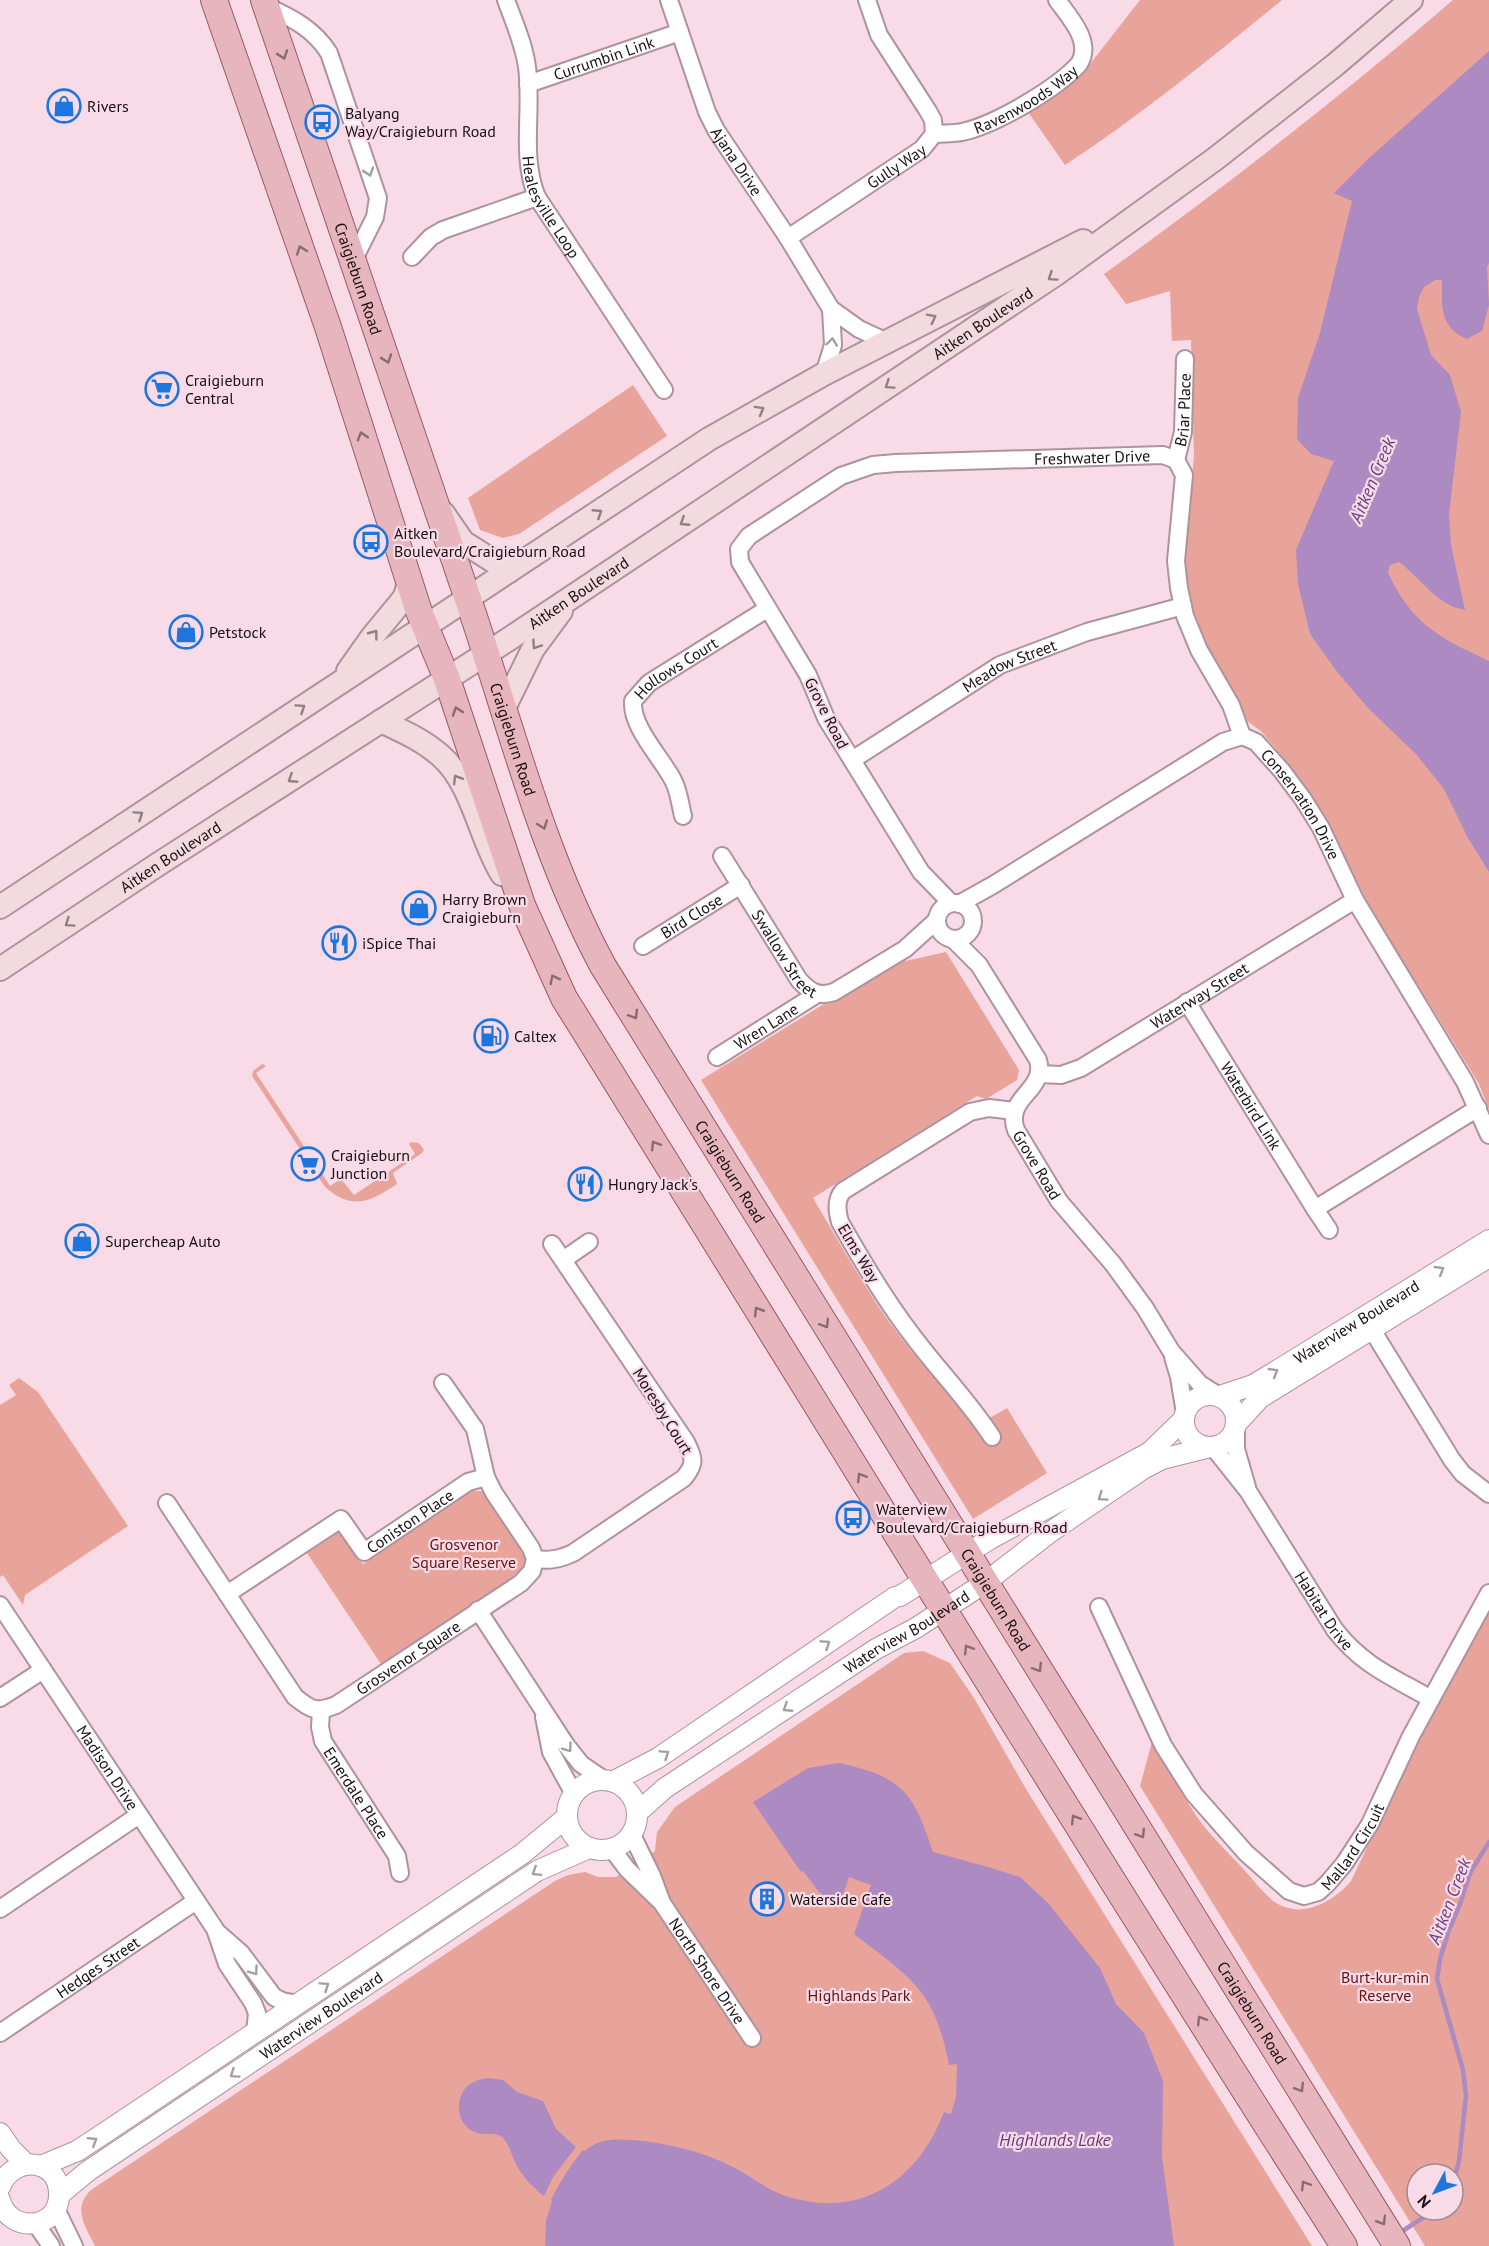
<svg xmlns="http://www.w3.org/2000/svg" width="1489" height="2246" font-family="'PT Sans',sans-serif">
	<style>
		.green { fill: #e8a39a; fill-rule: evenodd }
		.water { fill: #ad8ac1 }
		.lines { fill: none; stroke-linecap: round; stroke-linejoin: round }
		.stream { stroke: #ad8ac1; stroke-width: 4.5 }
		.minor-casing { stroke: #ad939e; stroke-width: 20 }
		.tertiary-casing { stroke: #ad939e; stroke-width: 22 }
		.secondary-casing { stroke: #ad939e; stroke-width: 26 }
		.primary-casing { stroke: #945b66; stroke-width: 28 }
		.minor { stroke: #fff; stroke-width: 16 }
		.tertiary { stroke: #fff; stroke-width: 20 }
		.secondary { stroke: #f3dade; stroke-width: 22 }
		.primary { stroke: #e7b5be; stroke-width: 26 }
		.oneway { stroke: #8a6b72 }
		.oneway2 { stroke: #a39fa1 }
		.oneway3 { stroke: #917f83 }
		.labels { text-anchor: middle; dominant-baseline: central; stroke-width: 4.5; stroke-linejoin: round; paint-order: stroke }
		.street-label { font-size: 16px; fill: #191014; stroke: #f8dbe7 }
		.poi-label { font-size: 16px; fill: #191014; stroke: #f8dbe7; text-anchor: start }
		.park-label { font-size: 16px; fill: #65110f; stroke: #f8dbe7 }
		.water-label { font-size: 18px; font-style: italic; fill: #6a3e82; stroke: #f8dbe7 }
	</style>
	<rect width="100%" height="100%" fill="#f8dbe7"/>
	<g class="green">
		<path d="M1140,0H1282C1211,58 1141,115 1065,165L1028,112L1083,73Z"/>
		<path d="M1453,0H1489V1110L1479,1084L1372,911L1321,811L1298,776L1262,732L1247,721L1240,704L1206,648L1195,623L1188,598L1184,562L1194,456L1191,340L1172,341L1170,291L1126,304L1104,274C1224,188 1340,97 1453,0Z"/>
		<polygon points="633,385 667,436 519,534 503,538 480,530 468,498"/>
		<path d="M946,952L1019,1070L1017,1080L986,1099L977,1096L813,1198C846,1253 877,1312 919,1360C939,1383 964,1401 988,1419L1007,1408L1047,1473L973,1519L701,1080L887,965Z"/>
		<path d="M262,1064L266,1066L256,1073L330,1186L341,1179L354,1195L415,1154L409,1144L411,1142L419,1143L424,1150L422,1153L393,1173L397,1184C370,1202 353,1211 325,1187L252,1076L253,1071Z"/>
		<polygon points="19,1378 38,1392 128,1526 25,1595 23,1605 3,1575 0,1577 0,1405 16,1395 9,1385"/>
		<polygon points="470,1491 485,1491 529,1558 522,1573 383,1667 307,1553 339,1532 363,1564"/>
		<path d="M1489,1603V2246H1425L1140,1786L1152,1742C1167,1767 1181,1793 1197,1817C1211,1837 1230,1854 1246,1872C1256,1883 1266,1897 1278,1904C1304,1919 1335,1900 1351,1881L1437,1702ZM1417,2174H1453V2210H1417Z"/>
		<path d="M923,1651L950,1663L974,1698L1026,1789L1312,2246H95C85,2226 72,2208 91,2190L555,1881L568,1875L585,1872L598,1877H616L650,1855L655,1851L657,1832L675,1807L904,1653Z"/>
	</g>
	<g class="water">
		<path d="M1489,51V263L1487,267L1489,305L1482,331L1467,339C1439,327 1442,306 1442,280H1435L1424,287L1419,297L1417,309L1431,355L1450,375L1461,412L1449,514L1451,545L1465,610C1436,605 1421,578 1399,562L1390,565L1388,573C1398,595 1414,618 1435,632C1451,644 1471,652 1489,661V872L1468,838L1444,789L1416,754L1369,709L1338,673L1310,634L1298,584L1296,550L1334,461L1311,454L1297,439L1298,398L1320,333L1352,201L1334,193L1368,159Z"/>
		<path d="M839,1763C903,1777 913,1792 933,1852L988,1867L1020,1877L1048,1903L1100,1968L1116,2004L1144,2033L1163,2081L1162,2157L1174,2246H545L546,2221L552,2201L551,2200C560,2182 570,2166 583,2150L585,2151C599,2138 614,2139 632,2140C668,2143 701,2151 733,2167C751,2176 767,2190 786,2196C860,2220 918,2181 944,2112L951,2114L956,2097L957,2064L949,2065C935,1990 911,1978 854,1934L871,1885L849,1877L839,1906L819,1892L803,1871L801,1872L753,1802L808,1768Z"/>
		<path d="M488,2078L503,2080L517,2092L543,2101L556,2129L576,2147L553,2177L544,2196C531,2186 521,2175 514,2160C511,2153 509,2145 504,2139C497,2131 486,2136 477,2133C459,2128 454,2105 464,2090C470,2082 478,2079 488,2078Z"/>
	</g>
	<g class="lines">
		<g class="stream">
			<polyline points="1453,2183 1459,2161 1466,2096 1463,2070 1437,1979 1440,1959 1449,1930 1460,1904 1470,1873 1489,1842"/>
			<polyline points="1398,2234 1424,2217 1430,2210"/>
		</g>
		<defs>
			<g id="minor">
				<path id="s1" d="M506,0C514,22 524,44 527,67C533,110 520,156 537,197L664,390"/>
				<path id="s2" d="M669,0L707,112L716,130L788,238L831,309L859,329L885,341"/>
				<path d="M266,6C292,18 314,29 329,53L378,198L375,217L353,261"/>
				<path id="s3" d="M528,84L680,32"/>
				<path id="s4" d="M934,134C943,133 953,134 962,132C995,125 1056,89 1079,64C1093,42 1070,18 1057,0"/>
				<path id="s5" d="M788,238L922,149L934,134L933,120L928,111L879,35L867,0"/>
				<polyline points="412,257 431,237 443,230 537,197"/>
				<polyline points="824,374 833,345 831,309"/>
				<path id="s6" d="M1176,460L1183,432L1185,359"/>
				<path id="s7" d="M852,760L1000,665L1087,632L1183,606"/>
				<path id="s8" d="M683,816C680,804 679,791 673,780C661,757 631,727 633,701L649,683L767,609"/>
				<path id="s9" d="M722,856L799,980C810,992 818,997 834,992L905,949L937,920"/>
				<path id="s10" d="M951,903L921,872L852,760L826,718L808,675L740,562L739,549L749,536L841,476L873,465L896,463L1163,455L1176,460L1184,475L1176,561L1179,588L1185,616L1199,650L1231,705L1242,736"/>
				<circle cx="955" cy="921" r="18"/>
				<path id="s11" d="M959,904L993,885L1223,742L1242,736L1256,742L1282,771L1303,799L1321,828L1355,900L1465,1082L1489,1135"/>
				<path id="s12" d="M953,939L979,965L1038,1060C1047,1091 1004,1097 1016,1130L1059,1201L1113,1264L1145,1308L1171,1351L1200,1384L1219,1396"/>
				<path id="s13" d="M643,946L741,885"/>
				<path id="s14" d="M1187,1002L1315,1209L1478,1108"/>
				<path id="s15" d="M717,1057L817,994"/>
				<path id="s16" d="M1039,1074L1061,1075L1081,1068L1355,900"/>
				<polyline points="1315,1209 1329,1230"/>
				<polyline points="563,1260 589,1242"/>
				<polyline points="1366,1320 1452,1460 1463,1474 1489,1494"/>
				<polyline points="1173,1357 1179,1377 1185,1413"/>
				<polyline points="1236,1429 1236,1449 1247,1487"/>
				<path d="M992,1437C968,1400 938,1370 912,1335C885,1300 862,1261 840,1222C837,1212 835,1200 843,1191L970,1112L989,1108L1014,1111"/>
				<path id="s17" d="M1213,1447L1248,1491L1335,1630C1363,1666 1393,1677 1431,1699"/>
				<path id="s18" d="M167,1503L295,1697C311,1710 316,1713 336,1705L521,1583L532,1571L535,1559L531,1548L494,1493L486,1477L475,1429L443,1383"/>
				<path d="M535,1559C550,1561 560,1559 573,1553L684,1478C696,1463 694,1459 686,1442L552,1244"/>
				<path id="s19" d="M227,1594L341,1519L364,1552L468,1482L486,1477"/>
				<path id="s20" d="M0,1605L215,1929L227,1964L253,2003L257,2013L255,2032"/>
				<path id="s21" d="M1099,1607L1163,1745L1194,1794L1246,1853L1289,1891L1304,1896L1318,1892L1327,1884L1344,1864L1370,1824L1411,1736L1489,1593"/>
				<polyline points="478,1610 566,1745 581,1764 603,1779"/>
				<polyline points="0,1698 43,1670"/>
				<path id="s22" d="M321,1711L320,1727L323,1741L397,1856L400,1873"/>
				<polyline points="544,1717 551,1752 574,1794"/>
				<path id="s23" d="M632,1835L652,1876L662,1903L752,2038"/>
				<polyline points="612,1849 627,1869 659,1900"/>
				<polyline points="0,1909 139,1815"/>
				<polyline points="217,1932 241,1953 274,1997 282,2001 298,2004"/>
				<path id="s24" d="M0,2033L196,1901"/>
				<polyline points="56,2209 74,2246"/>
				<polyline points="36,2224 51,2246"/>
			</g>
			<g id="tertiary">
				<circle cx="1210" cy="1421" r="26"/>
				<path id="s25" d="M1220,1396L1253,1385L1273,1373L1489,1240"/>
				<polyline points="1237,1423 1260,1398 1489,1257"/>
				<circle cx="602" cy="1815" r="35"/>
				<polyline points="614,1781 658,1758 895,1597 900,1596 990,1539 1150,1452 1184,1419"/>
				<path id="s26" d="M638,1812L665,1788L876,1649L916,1628L986,1582L1049,1533L1143,1469L1162,1459L1210,1447"/>
				<polyline points="0,2133 11,2149 26,2164"/>
				<polyline points="41,2166 77,2151 97,2138 522,1854 567,1817"/>
				<path d="M0,2187C13,2154 60,2158 59,2195C59,2230 9,2234 0,2200"/>
				<path id="s27" d="M59,2195L88,2171L537,1871L589,1848"/>
			</g>
			<g id="secondary">
				<polyline points="443,513 463,542 509,571"/>
				<polyline points="348,671 372,637 405,597 409,582"/>
				<polyline points="503,710 533,649 561,611"/>
				<path d="M381,721C402,731 423,740 441,756C473,784 480,839 502,874"/>
				<polyline points="0,907 709,439 824,374 1083,241"/>
				<path id="s28" d="M0,969L157,865L509,639L1056,274L1215,159L1335,65L1411,0"/>
			</g>
			<g id="primary">
				<path d="M214,0L328,327L418,609L447,679L522,905L564,998C824,1415 1079,1833 1344,2246"/>
				<path id="s29" d="M264,0C332,200 399,400 468,599C510,722 541,851 603,966L1397,2246"/>
			</g>
		</defs>
		<use href="#minor" class="minor-casing"/>
		<use href="#tertiary" class="tertiary-casing"/>
		<use href="#secondary" class="secondary-casing"/>
		<use href="#primary" class="primary-casing"/>
		<use href="#minor" class="minor"/>
		<use href="#tertiary" class="tertiary"/>
		<use href="#secondary" class="secondary"/>
		<use href="#primary" class="primary"/>
	</g>
	<defs><path id="oneway-chevron" d="M-2-3.5L2.5 0L-2 3.5" fill="none" stroke-width="1.6" stroke-linecap="round" stroke-linejoin="round" transform="scale(1.5)"/></defs>
	<g class="oneway">
		<use href="#oneway-chevron" transform="translate(283 55) rotate(71)"/>
		<use href="#oneway-chevron" transform="translate(301 250) rotate(-110)"/>
		<use href="#oneway-chevron" transform="translate(387 359) rotate(71)"/>
		<use href="#oneway-chevron" transform="translate(362 436) rotate(-107)"/>
		<use href="#oneway-chevron" transform="translate(457 711) rotate(-109)"/>
		<use href="#oneway-chevron" transform="translate(543 825) rotate(70)"/>
		<use href="#oneway-chevron" transform="translate(554 979) rotate(-117)"/>
		<use href="#oneway-chevron" transform="translate(634 1015) rotate(58)"/>
		<use href="#oneway-chevron" transform="translate(655 1145) rotate(-122)"/>
		<use href="#oneway-chevron" transform="translate(758 1311) rotate(-122)"/>
		<use href="#oneway-chevron" transform="translate(825 1324) rotate(58)"/>
		<use href="#oneway-chevron" transform="translate(861 1477) rotate(-122)"/>
		<use href="#oneway-chevron" transform="translate(968 1649) rotate(-122)"/>
		<use href="#oneway-chevron" transform="translate(1038 1668) rotate(58)"/>
		<use href="#oneway-chevron" transform="translate(1075 1819) rotate(-122)"/>
		<use href="#oneway-chevron" transform="translate(1141 1834) rotate(58)"/>
		<use href="#oneway-chevron" transform="translate(1201 2020) rotate(-122)"/>
		<use href="#oneway-chevron" transform="translate(1300 2088) rotate(58)"/>
		<use href="#oneway-chevron" transform="translate(1305 2185) rotate(-122)"/>
		<use href="#oneway-chevron" transform="translate(1382 2221) rotate(59)"/>
	</g>
	<g class="oneway2">
		<use href="#oneway-chevron" transform="translate(369 172) rotate(71)"/>
		<use href="#oneway-chevron" transform="translate(832 342) rotate(-83)"/>
		<use href="#oneway-chevron" transform="translate(1440 1270) rotate(-31)"/>
		<use href="#oneway-chevron" transform="translate(1274 1372) rotate(-31)"/>
		<use href="#oneway-chevron" transform="translate(1102 1497) rotate(145)"/>
		<use href="#oneway-chevron" transform="translate(826 1644) rotate(-34)"/>
		<use href="#oneway-chevron" transform="translate(787 1708) rotate(147)"/>
		<use href="#oneway-chevron" transform="translate(568 1748) rotate(54)"/>
		<use href="#oneway-chevron" transform="translate(665 1754) rotate(-34)"/>
		<use href="#oneway-chevron" transform="translate(536 1872) rotate(148)"/>
		<use href="#oneway-chevron" transform="translate(254 1971) rotate(55)"/>
		<use href="#oneway-chevron" transform="translate(325 1986) rotate(-34)"/>
		<use href="#oneway-chevron" transform="translate(234 2074) rotate(146)"/>
		<use href="#oneway-chevron" transform="translate(93 2141) rotate(-32)"/>
	</g>
	<g class="oneway3">
		<use href="#oneway-chevron" transform="translate(1052 277) rotate(146)"/>
		<use href="#oneway-chevron" transform="translate(932 318) rotate(-27)"/>
		<use href="#oneway-chevron" transform="translate(889 385) rotate(146)"/>
		<use href="#oneway-chevron" transform="translate(760 410) rotate(-29)"/>
		<use href="#oneway-chevron" transform="translate(598 513) rotate(-33)"/>
		<use href="#oneway-chevron" transform="translate(684 522) rotate(147)"/>
		<use href="#oneway-chevron" transform="translate(374 634) rotate(-53)"/>
		<use href="#oneway-chevron" transform="translate(536 645) rotate(124)"/>
		<use href="#oneway-chevron" transform="translate(301 708) rotate(-34)"/>
		<use href="#oneway-chevron" transform="translate(292 779) rotate(147)"/>
		<use href="#oneway-chevron" transform="translate(457 779) rotate(-122)"/>
		<use href="#oneway-chevron" transform="translate(139 815) rotate(-34)"/>
		<use href="#oneway-chevron" transform="translate(69 923) rotate(146)"/>
	</g>
	<defs>
		<symbol id="shop-ring" viewBox="-11 -11 22 22"><circle r="9.5" fill="#f8dbe7" stroke="#1d76df" stroke-width="1.5"/><path d="M-5-2.5h2.3a2.7 3.5 0 0 1 5.4 0H5L5.5 6h-11ZM-1.5-2.5h3a1.5 2.3 0 0 0-3 0Z" fill="#1d76df"/></symbol>
		<symbol id="bus-ring" viewBox="-11 -11 22 22"><circle r="9.5" fill="#f8dbe7" stroke="#1d76df" stroke-width="1.5"/><path d="M-5-6H5V4H4V6H2V4H-2V6H-4V4H-5ZM-3.5-4V0h7V-4ZM-3.5 1.2v1.5H-2V1.2ZM2 1.2v1.5H3.5V1.2Z" fill="#1d76df"/></symbol>
		<symbol id="supermarket-ring" viewBox="-11 -11 22 22"><circle r="9.5" fill="#f8dbe7" stroke="#1d76df" stroke-width="1.5"/><path d="M-6-5.5h2.5l.6 2H6L4.5 2H-2.5L-4.4-4H-6ZM-1.5 3.2a1.3 1.3 0 1 0 .1 0ZM3 3.2a1.3 1.3 0 1 0 .1 0Z" fill="#1d76df"/></symbol>
		<symbol id="restaurant-ring" viewBox="-11 -11 22 22"><circle r="9.5" fill="#f8dbe7" stroke="#1d76df" stroke-width="1.5"/><path d="M-5-6h1v4h1v-4h1v4h1v-4h1v5L-1.5 .5V6h-2V.5L-5-1ZM5-6V6H3V1.5H1.5Q1.5-4 5-6Z" fill="#1d76df"/></symbol>
		<symbol id="fuel-ring" viewBox="-11 -11 22 22"><circle r="9.5" fill="#f8dbe7" stroke="#1d76df" stroke-width="1.5"/><path d="M-5.5-6h7V0h2V4h1.3V-2.5L3-4.5l.8-.8L6-3V5H2.5V1h-1V6h-7ZM-4.2-4.7v3.2H.2V-4.7Z" fill="#1d76df"/></symbol>
		<symbol id="building-ring" viewBox="-11 -11 22 22"><circle r="9.5" fill="#f8dbe7" stroke="#1d76df" stroke-width="1.5"/><path d="M-4-6H4V6H1V3H-1V6H-4ZM-2.5-4.3h1.7v1.8h-1.7ZM.8-4.3h1.7v1.8H.8ZM-2.5-1h1.7V.8h-1.7ZM.8-1h1.7V.8H.8Z" fill="#1d76df"/></symbol>
	</defs>
	<g fill-rule="evenodd">
		<use href="#shop-ring" x="45" y="87" width="38" height="38"/>
		<use href="#bus-ring" x="303" y="103" width="38" height="38"/>
		<use href="#supermarket-ring" x="143" y="370" width="38" height="38"/>
		<use href="#bus-ring" x="352" y="523" width="38" height="38"/>
		<use href="#shop-ring" x="167" y="613" width="38" height="38"/>
		<use href="#shop-ring" x="400" y="889" width="38" height="38"/>
		<use href="#restaurant-ring" x="320" y="924" width="38" height="38"/>
		<use href="#fuel-ring" x="472" y="1017" width="38" height="38"/>
		<use href="#supermarket-ring" x="289" y="1145" width="38" height="38"/>
		<use href="#restaurant-ring" x="566" y="1165" width="38" height="38"/>
		<use href="#shop-ring" x="63" y="1222" width="38" height="38"/>
		<use href="#bus-ring" x="834" y="1499" width="38" height="38"/>
		<use href="#building-ring" x="748" y="1880" width="38" height="38"/>
	</g>
	<g class="labels">
		<g class="street-label">
			<text stroke="none"><textPath href="#s3" startOffset="80">Currumbin Link</textPath></text>
			<text stroke="none"><textPath href="#s4" startOffset="100">Ravenwoods Way</textPath></text>
			<text stroke="none"><textPath href="#s2" startOffset="176">Ajana Drive</textPath></text>
			<text stroke="none"><textPath href="#s5" startOffset="130">Gully Way</textPath></text>
			<text stroke="none"><textPath href="#s1" startOffset="216">Healesville Loop</textPath></text>
			<text stroke="none"><textPath href="#s29" startOffset="294">Craigieburn Road</textPath></text>
			<text stroke="none"><textPath href="#s28" startOffset="1176">Aitken Boulevard</textPath></text>
			<text stroke="none"><textPath href="#s6" startOffset="51">Briar Place</textPath></text>
			<text stroke="none"><textPath href="#s10" startOffset="795">Freshwater Drive</textPath></text>
			<text stroke="none"><textPath href="#s28" startOffset="690">Aitken Boulevard</textPath></text>
			<text stroke="none"><textPath href="#s7" startOffset="184">Meadow Street</textPath></text>
			<text stroke="none"><textPath href="#s8" startOffset="182">Hollows Court</textPath></text>
			<text transform="translate(827 713) rotate(63)">Grove Road</text>
			<text stroke="none"><textPath href="#s29" startOffset="780">Craigieburn Road</textPath></text>
			<text stroke="none"><textPath href="#s11" startOffset="422">Conservation Drive</textPath></text>
			<text stroke="none"><textPath href="#s28" startOffset="204">Aitken Boulevard</textPath></text>
			<text stroke="none"><textPath href="#s13" startOffset="57">Bird Close</textPath></text>
			<text stroke="none"><textPath href="#s9" startOffset="116">Swallow Street</textPath></text>
			<text stroke="none"><textPath href="#s16" startOffset="182">Waterway Street</textPath></text>
			<text stroke="none"><textPath href="#s15" startOffset="58">Wren Lane</textPath></text>
			<text stroke="none"><textPath href="#s14" startOffset="122">Waterbird Link</textPath></text>
			<text stroke="none"><textPath href="#s12" startOffset="267">Grove Road</textPath></text>
			<text stroke="none"><textPath href="#s29" startOffset="1266">Craigieburn Road</textPath></text>
			<text transform="translate(859 1253) rotate(59)">Elms Way</text>
			<text stroke="none"><textPath href="#s25" startOffset="156">Waterview Boulevard</textPath></text>
			<text transform="translate(663 1411) rotate(58)">Moresby Court</text>
			<text stroke="none"><textPath href="#s19" startOffset="232">Coniston Place</textPath></text>
			<text stroke="none"><textPath href="#s29" startOffset="1770">Craigieburn Road</textPath></text>
			<text stroke="none"><textPath href="#s17" startOffset="198">Habitat Drive</textPath></text>
			<text stroke="none"><textPath href="#s26" startOffset="324">Waterview Boulevard</textPath></text>
			<text stroke="none"><textPath href="#s18" startOffset="364">Grosvenor Square</textPath></text>
			<text stroke="none"><textPath href="#s20" startOffset="195">Madison Drive</textPath></text>
			<text stroke="none"><textPath href="#s22" startOffset="92">Emerdale Place</textPath></text>
			<text stroke="none"><textPath href="#s21" startOffset="434">Mallard Circuit</textPath></text>
			<text stroke="none"><textPath href="#s24" startOffset="118">Hedges Street</textPath></text>
			<text stroke="none"><textPath href="#s23" startOffset="156">North Shore Drive</textPath></text>
			<text stroke="none"><textPath href="#s29" startOffset="2256">Craigieburn Road</textPath></text>
			<text stroke="none"><textPath href="#s27" startOffset="318">Waterview Boulevard</textPath></text>
		</g>
		<g class="poi-label">
			<text x="87" y="106">Rivers</text>
			<text x="345" y="113">Balyang<tspan x="345" dy="18">Way/Craigieburn Road</tspan></text>
			<text x="185" y="380">Craigieburn<tspan x="185" dy="18">Central</tspan></text>
			<text x="394" y="533">Aitken<tspan x="394" dy="18">Boulevard/Craigieburn Road</tspan></text>
			<text x="209" y="632">Petstock</text>
			<text x="442" y="899">Harry Brown<tspan x="442" dy="18">Craigieburn</tspan></text>
			<text x="362" y="943">iSpice Thai</text>
			<text x="514" y="1036">Caltex</text>
			<text x="331" y="1155">Craigieburn<tspan x="331" dy="18">Junction</tspan></text>
			<text x="608" y="1184">Hungry Jack's</text>
			<text x="105" y="1241">Supercheap Auto</text>
			<text x="876" y="1509">Waterview<tspan x="876" dy="18">Boulevard/Craigieburn Road</tspan></text>
			<text x="790" y="1899">Waterside Cafe</text>
		</g>
		<g class="park-label">
			<text x="464" y="1544">Grosvenor<tspan x="464" dy="18">Square Reserve</tspan></text>
			<text x="1385" y="1977">Burt-kur-min<tspan x="1385" dy="18">Reserve</tspan></text>
			<text x="859" y="1995">Highlands Park</text>
		</g>
		<g class="water-label">
			<text transform="translate(1372 480) rotate(-67)">Aitken Creek</text>
			<text transform="translate(1449 1901) rotate(-69)">Aitken Creek</text>
			<text x="1055" y="2139">Highlands Lake</text>
		</g>
	</g>
	<g transform="translate(1435 2192) rotate(229)"><circle r="28" fill="#f8dbe7" stroke="#9f8a93" stroke-width="1.5"/>
	<path d="M0-4.5L10 22L0 15L-10 22Z" fill="#1d76df"/>
	<text y="-9" font-size="16" font-weight="bold" text-anchor="middle" fill="#191014">N</text>
	</g>
</svg>
